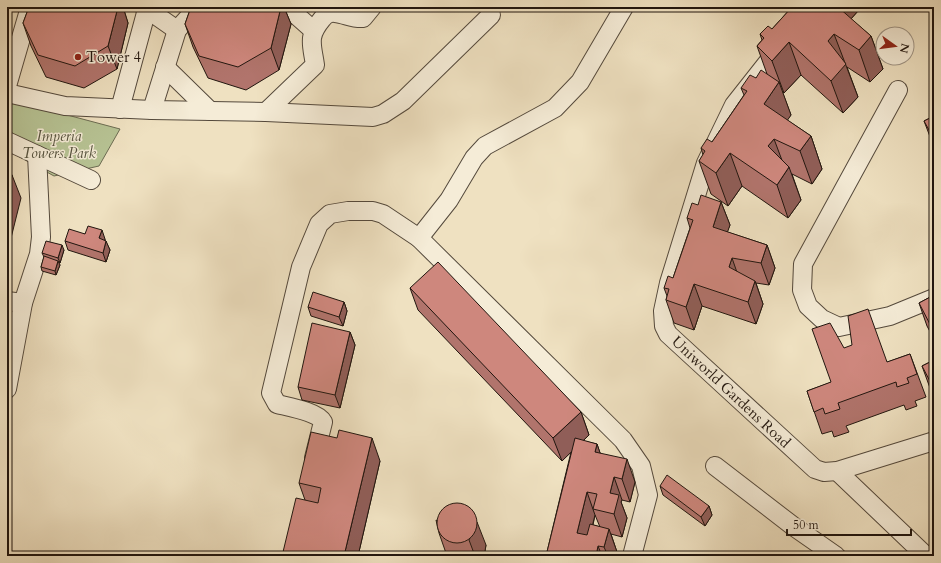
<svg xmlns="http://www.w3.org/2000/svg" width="941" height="563" font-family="Cardo,serif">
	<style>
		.green { fill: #b7c394; stroke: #6c6c52 }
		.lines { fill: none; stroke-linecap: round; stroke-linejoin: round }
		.minor-casing { stroke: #54493c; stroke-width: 20 }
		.minor { stroke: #f5ecd7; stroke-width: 18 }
		.wall { fill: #b1746c; stroke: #21160f; fill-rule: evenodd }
		.shaded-wall { fill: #905e58; stroke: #21160f }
		.building { fill: #ce877d; stroke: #21160f }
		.poi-dot { fill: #8f2418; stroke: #f5ecd7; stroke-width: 1.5 }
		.labels { text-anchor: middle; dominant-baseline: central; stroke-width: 3; stroke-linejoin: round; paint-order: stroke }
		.poi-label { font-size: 15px; fill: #21160f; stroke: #f5ecd7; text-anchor: start }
		.park-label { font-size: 15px; font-style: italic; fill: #56533e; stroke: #f5ecd7 }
		.street-label { font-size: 15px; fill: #21160f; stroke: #f5ecd7 }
	</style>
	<rect width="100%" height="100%" fill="#efe1c1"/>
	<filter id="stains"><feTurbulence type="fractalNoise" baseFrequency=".005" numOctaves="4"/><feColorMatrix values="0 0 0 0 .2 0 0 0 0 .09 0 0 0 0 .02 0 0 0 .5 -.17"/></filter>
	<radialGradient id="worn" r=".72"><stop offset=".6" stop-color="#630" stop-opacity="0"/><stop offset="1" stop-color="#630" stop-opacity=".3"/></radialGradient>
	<polygon class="green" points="7,99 120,129 99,166 54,176 7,150"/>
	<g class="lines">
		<defs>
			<g id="minor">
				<polyline points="144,7 177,30"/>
				<polyline points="287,7 313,30"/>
				<polyline points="779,48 734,105 706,163 669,283 663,311 664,326 668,334 815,469 824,472 837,471 934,441"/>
				<polyline points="165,67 210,111"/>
				<polyline points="7,86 30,7"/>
				<polyline points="898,90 803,264 802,290 808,306 822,319 839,327 890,316 934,298"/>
				<polyline points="7,93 65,106 152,110 266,112 373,117 383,114 403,101 491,15"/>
				<polyline points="120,109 147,9"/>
				<polyline points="152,110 177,30 198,7"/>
				<path d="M266,112L315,65C312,44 307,37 322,19C325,15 330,12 335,13C345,14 353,19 363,18L372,7"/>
				<polyline points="7,141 91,180"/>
				<polyline points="419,238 623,440 641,466 648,495 632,556"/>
				<polyline points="7,301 23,303"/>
				<polyline points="7,389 23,303 39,254 41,237 37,155"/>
				<path d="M314,458L323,422C318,412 289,407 277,404L271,393L301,267L319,224L330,214L348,211H373L383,214L419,238L449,200L474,158L485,146L555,108L580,82L624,7"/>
				<polyline points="715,466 793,526 836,556"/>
				<polyline points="837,471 926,556"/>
			</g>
		</defs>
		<use href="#minor" class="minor-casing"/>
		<use href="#minor" class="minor"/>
	</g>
	<g class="wall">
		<polygon points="29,7 123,7 128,23 117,69 84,88 46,77 31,46 23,23"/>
		<polygon points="191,7 284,7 291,24 279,70 246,90 208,78 193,47 185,24"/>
		<polygon points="792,7 857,7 858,11 851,19 871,36 883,69 870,82 847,67 858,97 843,113 801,75 784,93 782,91 791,115 787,120 811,136 822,169 812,184 792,174 801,200 788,218 742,186 728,206 711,194 699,161 703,155 701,148 712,142 744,95 741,88 756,78 767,74 757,46 762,40 760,34 772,29"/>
		<polygon points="934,116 934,147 924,121"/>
		<polygon points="721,202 730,225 727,232 767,245 775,268 769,285 756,283 763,304 756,324 702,306 694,330 674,323 666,300 667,296 664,288 673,278 690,228 687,218 698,205"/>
		<polygon points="85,234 105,239 105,240 110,250 106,262 68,250 65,241"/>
		<polygon points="64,250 60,263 58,262 60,265 56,275 42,271 41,267 44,257 42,253"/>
		<path d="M410,288L581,412L589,435L583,441L597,444L600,453L635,482L630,502L622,500L621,502L627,518L622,537L611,534L617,552L616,556H546L571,452L562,461L418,310ZM595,515L600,527L593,525Z"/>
		<polygon points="934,295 934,339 927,326 919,303"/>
		<polygon points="344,302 347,311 343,326 311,316 308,307"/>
		<polygon points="350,332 355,345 340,408 302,400 298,387"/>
		<polygon points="910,354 926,397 915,401 917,406 906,410 904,405 846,426 849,432 834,437 832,431 822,434 807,391"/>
		<polygon points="934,360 934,396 930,388 922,366"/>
		<polygon points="380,461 358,556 285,556 283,552 305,500 299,483"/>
		<polygon points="660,486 709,506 712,515 705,526 663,495"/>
		<polygon points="436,520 486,545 485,551 482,556 447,556 439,533"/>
	</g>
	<g class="shaded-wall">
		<polygon points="118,7 123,7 128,23 117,69 108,46"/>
		<polygon points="281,7 284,7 291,24 279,70 271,48"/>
		<polygon points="832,7 857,7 858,11 840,31"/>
		<polygon points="834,34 858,97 843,113 831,81 828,41"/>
		<polygon points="871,36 883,69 870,82 859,50"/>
		<polygon points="789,42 801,75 784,93 772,61"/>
		<polygon points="779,82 791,115 776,137 764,104"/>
		<polygon points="811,136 822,169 812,184 800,151"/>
		<polygon points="774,139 786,171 768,146"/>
		<polygon points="730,153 742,186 728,206 716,173"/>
		<polygon points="789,167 801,200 788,218 777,185"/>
		<polygon points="12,175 21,198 8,250 7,248 7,196"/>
		<polygon points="721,202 730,225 721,250 713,227"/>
		<polygon points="102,230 105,239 103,247 99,238"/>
		<polygon points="106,241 110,250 106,262 103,253"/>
		<polygon points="62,245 64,250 60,263 58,258"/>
		<polygon points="767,245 775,268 769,285 761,263"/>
		<polygon points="732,258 740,281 729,267"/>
		<polygon points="58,261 60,265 56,275 55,271"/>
		<polygon points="755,281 763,304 756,324 748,302"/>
		<polygon points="694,284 702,306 694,330 686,307"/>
		<polygon points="344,302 347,311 343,326 339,317"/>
		<polygon points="350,332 355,345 340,408 335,395"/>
		<polygon points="581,412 589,435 562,461 553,438"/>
		<polygon points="372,438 380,461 358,556 344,556"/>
		<polygon points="597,444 605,467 595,452"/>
		<polygon points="627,459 635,482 630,502 622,479"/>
		<polygon points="614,477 622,500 621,502 627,518 622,537 614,514 610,493"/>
		<polygon points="587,492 595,515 585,555 577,533"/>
		<polygon points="709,506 712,515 705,526 701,517"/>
		<polygon points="477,522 486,545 485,551 482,556 475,556 469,540"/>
		<polygon points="609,529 617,552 616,556 608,556 604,547"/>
		<polygon points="598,546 602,556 596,556"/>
	</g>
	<g class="building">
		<polygon points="29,7 118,7 108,46 75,66 38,55 23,23"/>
		<polygon points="191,7 281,7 271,48 238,67 199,56 185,24"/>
		<polygon points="792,7 838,7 871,36 859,50 834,34 828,41 846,64 831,81 789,42 772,61 757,46 764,38 760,34 768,26 772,29"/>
		<polygon points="761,70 779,82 764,104 811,136 800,151 774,139 768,146 789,167 777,185 730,153 716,173 699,161 705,151 701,148 707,139 712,142 747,91 741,88 750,75 756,78"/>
		<polygon points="934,116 934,139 924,121"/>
		<polygon points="7,167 12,175 7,196"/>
		<polygon points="701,195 721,202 713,227 767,245 761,263 732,258 729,267 755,281 748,302 694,284 686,307 666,300 669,289 664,288 668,276 673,278 693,220 687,218 692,203 698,205"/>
		<polygon points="88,226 102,230 99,238 106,241 103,253 65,241 69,229 85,234"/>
		<polygon points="46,241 62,245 58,258 42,253"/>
		<polygon points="44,256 58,261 55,271 41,267"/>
		<polygon points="438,262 581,412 553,438 410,288"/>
		<polygon points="313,292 344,302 339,317 308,307"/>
		<polygon points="934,295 934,332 919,303"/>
		<polygon points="868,309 887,362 910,354 917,374 907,378 909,383 897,387 896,382 838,403 840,409 825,414 823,408 814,412 807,391 831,382 812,329 830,323 844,348 852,345 848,316"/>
		<polygon points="312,323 350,332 335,395 298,387"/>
		<polygon points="934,360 934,384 932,385 922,366"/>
		<polygon points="339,430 372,438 344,556 300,556 283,552 296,498 318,503 321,488 299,483 311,432 337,438"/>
		<polygon points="575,438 597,444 595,452 627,459 622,479 614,477 610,493 619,495 614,514 593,509 597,494 587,492 577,533 587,535 590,524 609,529 604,547 598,546 596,556 546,556"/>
		<polygon points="667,475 709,506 701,517 660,486"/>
		<circle cx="457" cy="523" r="20"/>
	</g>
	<circle class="poi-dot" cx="78" cy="57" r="4"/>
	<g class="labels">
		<g class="poi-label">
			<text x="86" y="57">Tower 4</text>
		</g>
		<g class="park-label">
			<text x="59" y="136">Imperia<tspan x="59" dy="17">Towers Park</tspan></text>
		</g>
		<g class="street-label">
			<text transform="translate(731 392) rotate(43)">Uniworld Gardens Road</text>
		</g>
	</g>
	<rect width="941" height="563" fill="none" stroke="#efe1c1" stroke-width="24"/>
	<rect x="8" y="8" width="925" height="547" fill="none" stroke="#21160f" stroke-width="2"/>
	<rect x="12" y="12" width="917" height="539" fill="none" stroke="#21160f"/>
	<g transform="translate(895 46) rotate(104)"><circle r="19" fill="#f5ecd7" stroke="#a09687"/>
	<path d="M0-3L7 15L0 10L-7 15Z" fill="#8f2418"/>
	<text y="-6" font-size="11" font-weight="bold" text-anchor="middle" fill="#21160f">N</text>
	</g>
	<path d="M787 529v6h124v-6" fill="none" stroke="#21160f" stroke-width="2"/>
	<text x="793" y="529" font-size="12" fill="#21160f" stroke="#f5ecd7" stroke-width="3" paint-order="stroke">50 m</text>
	<rect width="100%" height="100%" filter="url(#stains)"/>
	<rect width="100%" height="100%" fill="url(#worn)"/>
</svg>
